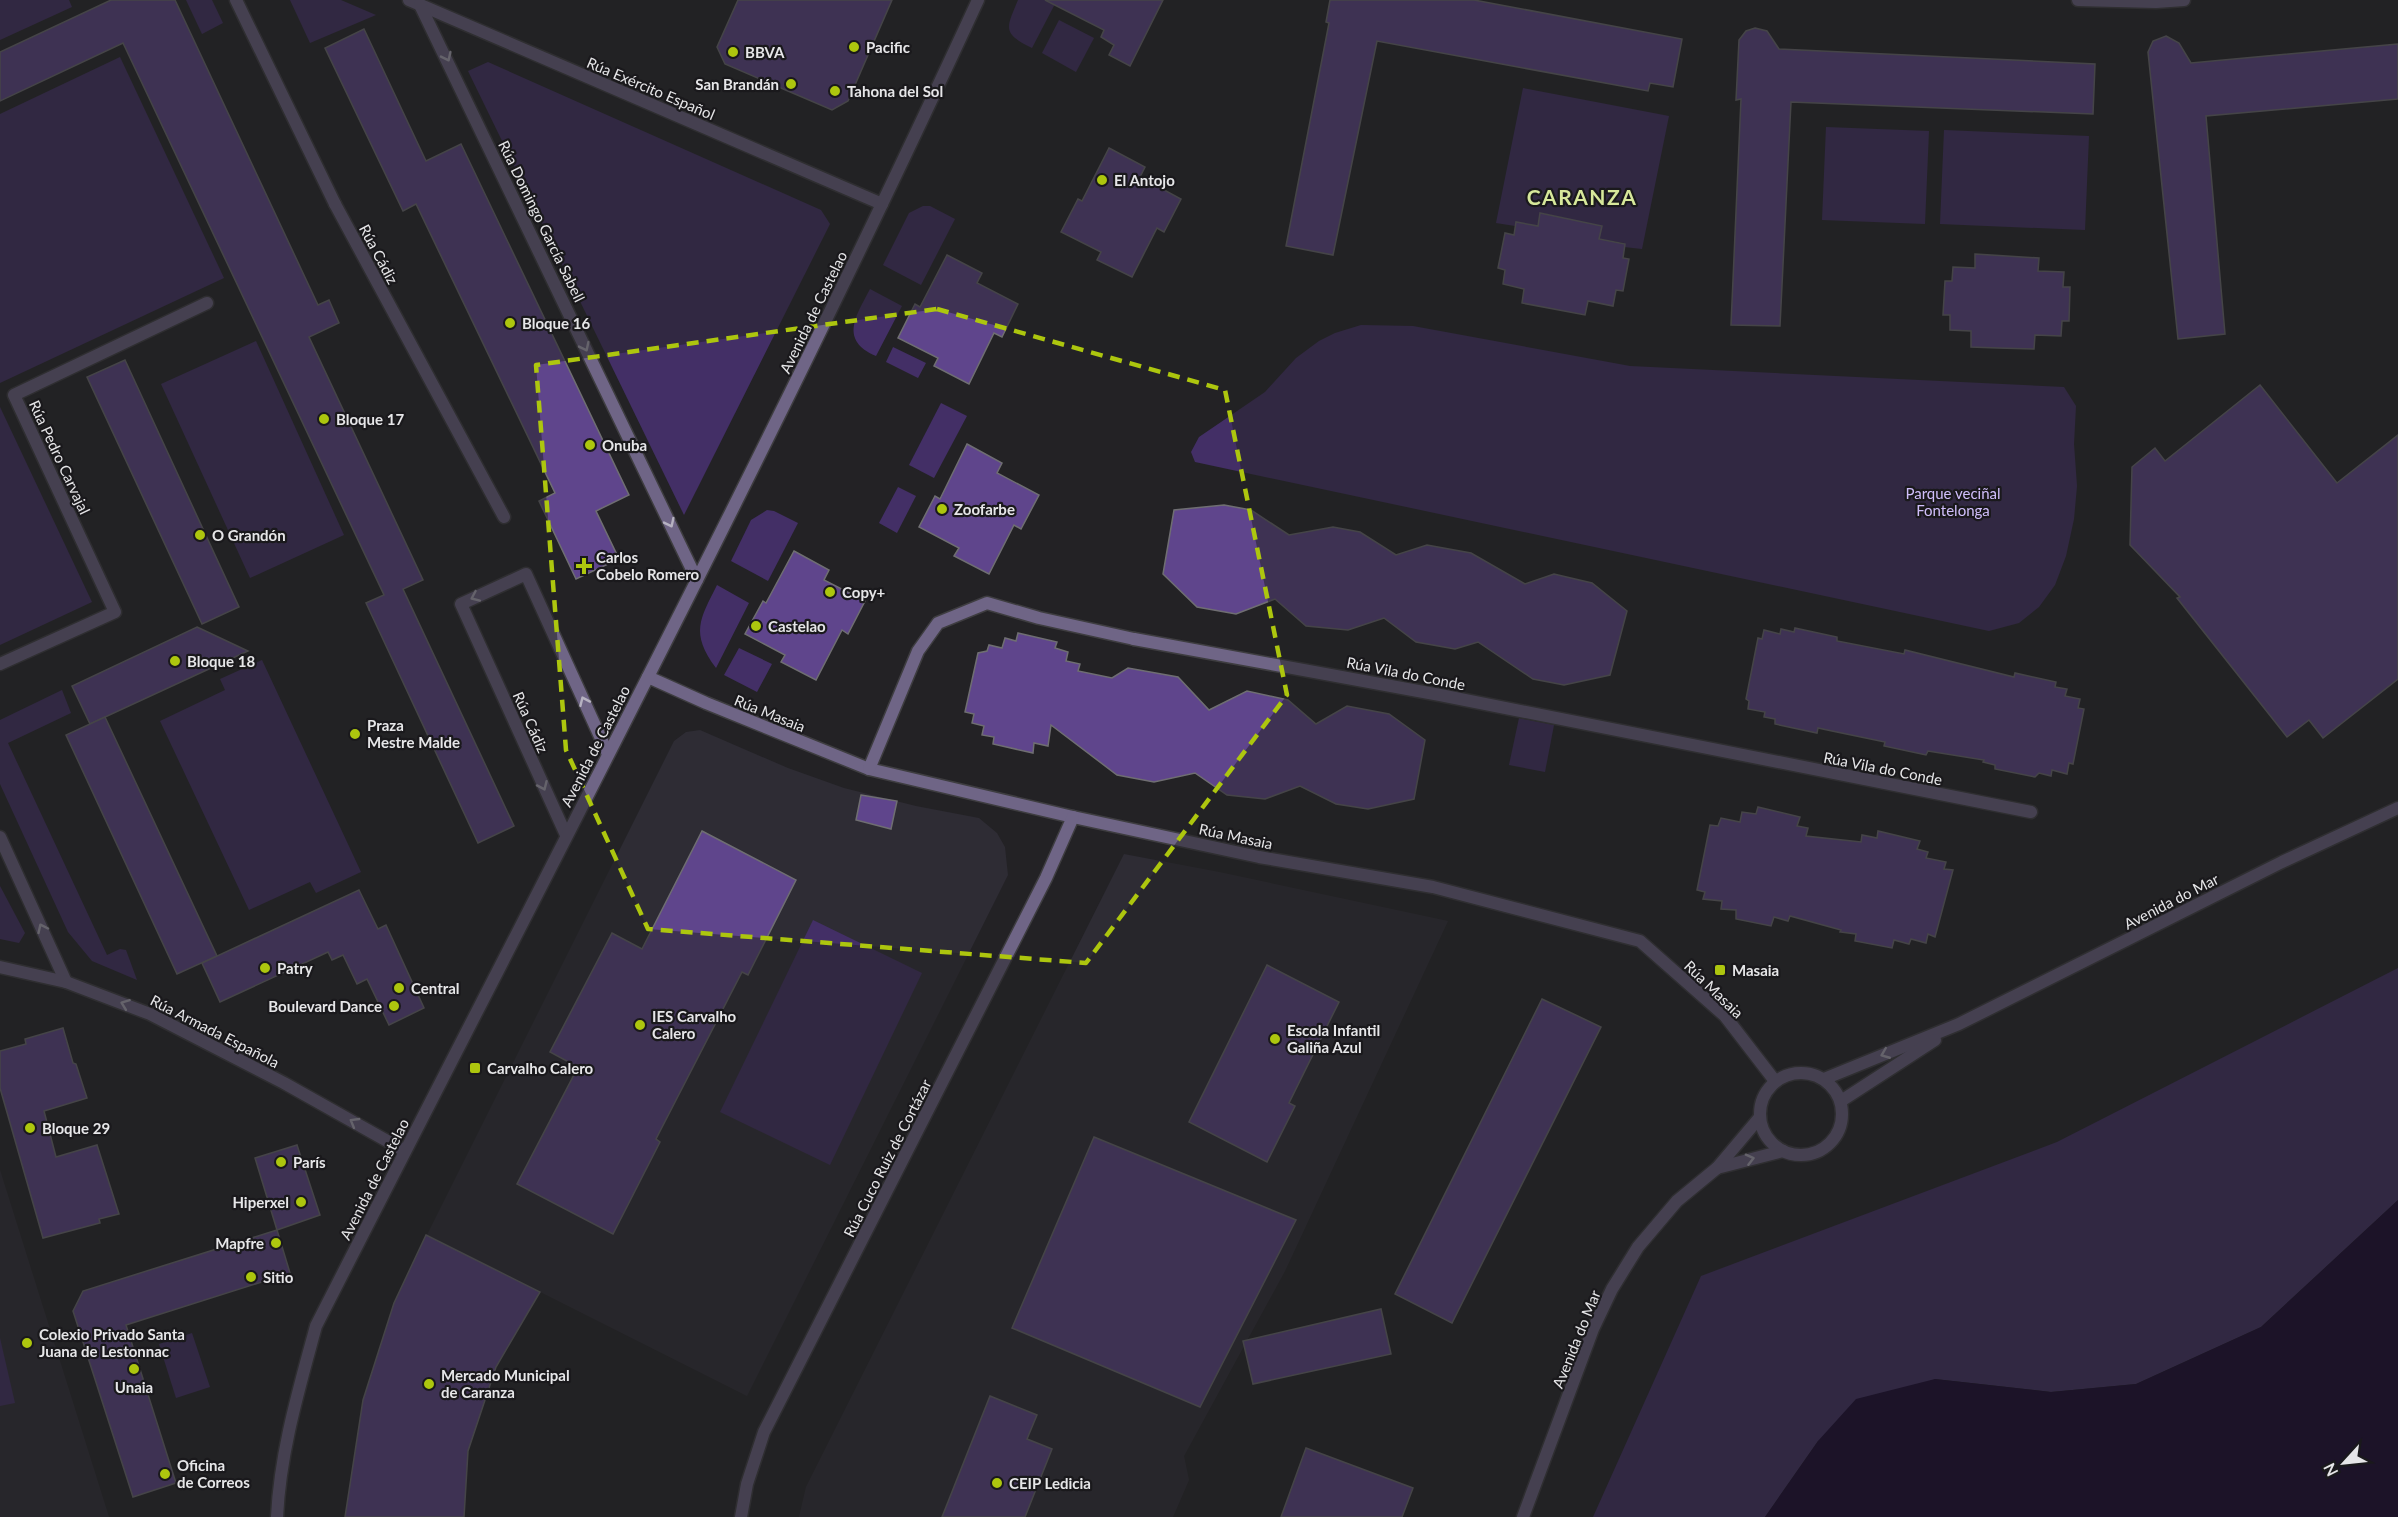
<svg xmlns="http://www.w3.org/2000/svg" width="2398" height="1517" font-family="Lato,sans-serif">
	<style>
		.built { fill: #2e2c34 }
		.green { fill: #432f66 }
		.water { fill: #14002d }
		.building { fill: #5f458c; stroke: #6f6e72; stroke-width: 1.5 }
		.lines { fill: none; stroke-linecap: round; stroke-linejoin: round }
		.pedestrian-casing { stroke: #3e3d40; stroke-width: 15 }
		.minor-casing { stroke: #3e3d40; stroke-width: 15 }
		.tertiary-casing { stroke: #3e3d40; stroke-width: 15 }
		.pedestrian { stroke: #6f6586; stroke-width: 12 }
		.minor { stroke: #6f6586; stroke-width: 12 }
		.tertiary { stroke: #6f6586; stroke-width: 12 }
		.oneway { stroke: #b6b2c1 }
		.marked { fill: none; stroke: #adc60e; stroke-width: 4.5; stroke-dasharray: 12 8; stroke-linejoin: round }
		.poi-dot { fill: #adc60e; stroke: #1a191c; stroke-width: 2 }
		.labels { text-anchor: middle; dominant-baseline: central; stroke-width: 4.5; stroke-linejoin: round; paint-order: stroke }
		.poi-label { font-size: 15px; font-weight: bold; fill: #e6e6e8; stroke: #1a191c; text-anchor: start }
		.street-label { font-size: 15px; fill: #e6e6e8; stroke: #1a191c }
		.park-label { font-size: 15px; fill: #d0befb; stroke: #1a191c }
		.district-label { font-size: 21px; font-weight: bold; letter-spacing: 1.5px; fill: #d7e89b; stroke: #1a191c }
	</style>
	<rect width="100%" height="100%" fill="#232225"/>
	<g class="built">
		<polygon points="700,730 788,768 844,788 916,806 979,818 997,833 1005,847 1008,875 747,1396 427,1235 674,741 686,732"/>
		<polygon points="1124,854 1219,872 1448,921 1285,1271 1184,1456 1189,1480 1173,1517 799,1517 806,1487"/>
		<polygon points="0,1170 109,1517 0,1517"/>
	</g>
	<g class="green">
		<polygon points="0,0 69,0 72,7 0,40"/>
		<polygon points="186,0 212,0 223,23 202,34"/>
		<polygon points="290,0 341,0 376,15 310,43"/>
		<path d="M1018,0H1057L1032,48C1002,33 1006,29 1018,0Z"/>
		<polygon points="1059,20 1094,38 1076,72 1042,53"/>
		<polygon points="120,57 224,278 0,383 0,114"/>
		<polygon points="488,62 821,210 830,224 684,515 468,71"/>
		<polygon points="1523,88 1669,116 1642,249 1624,247 1624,243 1599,239 1601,226 1580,221 1564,232 1566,218 1541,213 1538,226 1516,222 1515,226 1496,223"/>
		<polygon points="1826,127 1929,131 1925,224 1822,220"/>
		<polygon points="1944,130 2089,136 2085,230 1940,224"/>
		<polygon points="923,206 930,206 955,219 921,285 883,265 909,213"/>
		<path d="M870,289L902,306L876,356C839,340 856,316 870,289Z"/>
		<polygon points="1361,325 1413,326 1630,366 2064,387 2076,406 2074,444 2077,486 2074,519 2066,556 2055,585 2039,607 2019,623 1989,631 1195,462 1191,452 1199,437 1265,392 1296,358 1319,341 1335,333"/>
		<polygon points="256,341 344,535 250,578 161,384"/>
		<polygon points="893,347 926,363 918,378 886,362"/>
		<polygon points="941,403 967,416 934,478 909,465"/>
		<polygon points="0,407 92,602 0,645"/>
		<polygon points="898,487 916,496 897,533 879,523"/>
		<polygon points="767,510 774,511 798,523 768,581 731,561 751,520"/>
		<path d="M717,585L749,603L716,668C690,633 700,619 717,585Z"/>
		<polygon points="739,648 772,664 757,692 724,675"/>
		<polygon points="262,660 361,872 316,893 310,882 249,910 160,721 225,690 220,679"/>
		<polygon points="62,690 71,713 8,743 107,955 120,949 126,950 137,980 92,961 68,932 0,784 0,720"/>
		<polygon points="1519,718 1554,725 1545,772 1509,765"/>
		<polygon points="0,886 25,933 19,943 0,939"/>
		<polygon points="813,920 922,973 830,1165 720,1112"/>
		<polygon points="2398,968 2398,1200 2261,1327 2136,1384 2051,1392 1935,1379 1818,1441 1765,1517 1593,1517 1701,1276 2057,1142"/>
		<polygon points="192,1333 210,1387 176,1398 159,1344"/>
		<polygon points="0,1338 15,1403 0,1406"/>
	</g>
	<polygon class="water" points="2398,1200 2398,1517 1765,1517 1818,1441 1856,1399 1935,1379 2051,1392 2136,1384 2261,1327"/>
	<g class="building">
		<polygon points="111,0 175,0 318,305 329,300 339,323 309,337 423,580 403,589 514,826 478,843 366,603 384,595 123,43 0,101 0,52"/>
		<polygon points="738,0 892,0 848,101 832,110 725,64 717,47"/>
		<polygon points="1045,0 1163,0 1130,66 1109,55 1114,45 1101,37 1104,30"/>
		<polygon points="1330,0 1474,0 1682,39 1673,87 1650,83 1648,91 1377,41 1333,255 1286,246 1329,23 1326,22"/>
		<polygon points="1755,28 1767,31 1779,49 2095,64 2093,114 1791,102 1780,326 1731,325 1741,99 1736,100 1739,40 1746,31"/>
		<polygon points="364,29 426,161 461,144 629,495 596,511 619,559 576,579 539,501 555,493 416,204 403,211 325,48"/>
		<polygon points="2166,36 2179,43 2191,63 2398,44 2398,99 2206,116 2225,334 2178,339 2148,52 2153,41"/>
		<polygon points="1109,148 1145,167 1140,177 1181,199 1164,232 1157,228 1132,277 1097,260 1101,252 1061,232 1078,199 1082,201"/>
		<polygon points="1540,213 1602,226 1599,239 1625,244 1623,258 1629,259 1623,291 1616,290 1613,306 1588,301 1585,315 1522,303 1524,289 1503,284 1505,270 1498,268 1505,233 1514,235 1516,222 1538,226"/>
		<polygon points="1975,254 2039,258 2038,271 2064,272 2063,287 2070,287 2069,321 2062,321 2061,336 2035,335 2034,349 1998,348 1971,347 1971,331 1950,330 1950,315 1943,315 1945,281 1952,281 1953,267 1975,268"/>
		<polygon points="947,255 982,273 977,283 1018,304 1002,337 994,333 969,384 934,366 938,358 898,338 915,304 920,307"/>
		<polygon points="125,360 239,607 202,624 87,377"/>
		<polygon points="2260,385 2337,483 2398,435 2398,679 2323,738 2309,720 2287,737 2177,598 2180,597 2130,545 2132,467 2155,448 2165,461"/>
		<polygon points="967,444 1002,463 997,473 1039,495 1021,529 1014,525 989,574 954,556 959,548 919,527 935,496 940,499"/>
		<polygon points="1224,505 1251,510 1289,535 1333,527 1360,532 1396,555 1427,545 1471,553 1525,584 1554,574 1592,583 1627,611 1610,675 1564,685 1533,679 1478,642 1455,649 1416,642 1384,618 1348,630 1306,626 1275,599 1236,614 1197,607 1163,574 1174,510"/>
		<polygon points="794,551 829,570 824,580 865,601 848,634 842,630 816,680 781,662 785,655 745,634 763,601 766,603"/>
		<polygon points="197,627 248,651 90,724 72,686"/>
		<polygon points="1795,628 1837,637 1837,641 1904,654 1905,650 2014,677 2015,673 2056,682 2055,687 2067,689 2065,696 2080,699 2078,708 2084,709 2073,764 2069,763 2067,774 2052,770 2051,776 2039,773 2035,777 1995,769 1995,765 1983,762 1984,760 1928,751 1926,755 1884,746 1885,742 1832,731 1818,728 1817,733 1775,724 1775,719 1764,717 1765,712 1748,709 1749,701 1746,699 1758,638 1762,639 1764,630 1780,634 1781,629 1794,632"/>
		<polygon points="1018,633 1057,642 1055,648 1068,652 1066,661 1080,664 1078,671 1112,678 1128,668 1178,677 1209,710 1247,691 1288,700 1316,724 1347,706 1389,714 1425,740 1414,799 1368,809 1336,804 1300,786 1265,799 1227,795 1195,773 1154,782 1117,775 1051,725 1048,746 1034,743 1033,753 993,744 994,737 982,735 984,726 972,723 974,714 965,712 978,653 987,651 989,645 1002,648 1005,638 1016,641"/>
		<polygon points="105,717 217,956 177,974 66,735"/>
		<polygon points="861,795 897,801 891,829 856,820"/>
		<polygon points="1758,807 1800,817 1797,826 1808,828 1806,836 1861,842 1862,835 1877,838 1878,831 1920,841 1917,849 1928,852 1926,858 1946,862 1944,869 1953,870 1935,937 1928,934 1926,943 1911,939 1909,944 1894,940 1892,948 1855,941 1856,934 1840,932 1841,930 1790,916 1788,921 1774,917 1771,926 1736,919 1736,910 1721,909 1722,901 1703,899 1705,892 1697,890 1710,825 1718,826 1721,818 1740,822 1742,812 1756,814"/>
		<polygon points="702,831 796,880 748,975 742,972 656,1139 660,1142 613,1234 517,1184 578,1067 550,1052 612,933 642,949"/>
		<polygon points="359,890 378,929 386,925 424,1008 389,1025 367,979 357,984 343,955 332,960 328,952 220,1002 202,963"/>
		<polygon points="1267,965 1339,1002 1289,1103 1295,1106 1267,1162 1189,1122"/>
		<polygon points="1542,999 1601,1027 1452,1323 1395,1294"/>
		<polygon points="63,1028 73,1063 76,1064 87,1098 44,1111 56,1157 97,1145 119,1214 99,1219 100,1223 43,1238 0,1088 0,1051 26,1044 25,1039"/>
		<polygon points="1094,1137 1296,1220 1200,1407 1012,1328"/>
		<polygon points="297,1145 320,1215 277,1230 255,1158"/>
		<polygon points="277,1230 290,1273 126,1325 176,1483 133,1497 73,1311 83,1291"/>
		<polygon points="426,1235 540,1292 496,1367 468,1451 464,1517 345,1517 363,1400 394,1303"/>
		<polygon points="1381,1309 1391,1354 1253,1384 1243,1341"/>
		<polygon points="990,1396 1037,1415 1027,1439 1052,1449 1025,1517 942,1517"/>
		<polygon points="1306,1448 1413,1488 1402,1517 1281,1517"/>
	</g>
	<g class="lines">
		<defs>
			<g id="pedestrian">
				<polyline points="335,204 504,517"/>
				<polyline points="1134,639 1440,695 2031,812"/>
			</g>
			<g id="minor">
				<polyline points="236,0 335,204"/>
				<polyline points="409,0 882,204"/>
				<polyline points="2078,0 2156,2 2184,0"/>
				<polyline points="420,5 697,580"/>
				<polyline points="0,664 115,612 14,395 207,303"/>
				<polyline points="648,677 706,703 869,769 1073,817 1259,857 1433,887 1640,941 1725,1016 1775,1081"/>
				<polyline points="869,769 918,651 938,623 987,603 1039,618 1134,639"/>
				<polyline points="566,835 461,604 526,574 608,754"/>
				<polyline points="0,837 66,982"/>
				<polyline points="0,967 66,982 150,1014 284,1083 405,1151"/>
				<circle cx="1801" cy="1114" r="41"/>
				<polyline points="1824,1079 1959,1024 2282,862 2398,808"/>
				<polyline points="1841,1101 1935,1040"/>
				<polyline points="1717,1168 1783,1151"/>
				<polyline points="1717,1168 1760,1117"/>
				<path d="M277,1517C280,1452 299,1389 316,1326C540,886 771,449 978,0"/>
				<polyline points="741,1517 747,1484 764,1432 1046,878 1073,817"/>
			</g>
			<polyline id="tertiary" points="1523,1517 1593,1329 1612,1289 1638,1247 1677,1201 1717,1168"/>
		</defs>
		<use href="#pedestrian" class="pedestrian-casing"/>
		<use href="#minor" class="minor-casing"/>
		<use href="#tertiary" class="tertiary-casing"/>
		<use href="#pedestrian" class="pedestrian"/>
		<use href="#minor" class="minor"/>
		<use href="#tertiary" class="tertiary"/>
	</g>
	<defs><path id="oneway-chevron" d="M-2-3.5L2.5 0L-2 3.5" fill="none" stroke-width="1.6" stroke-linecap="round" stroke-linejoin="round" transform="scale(1.5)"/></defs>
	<g class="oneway">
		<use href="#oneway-chevron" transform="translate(447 57) rotate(64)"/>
		<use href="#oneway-chevron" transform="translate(585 347) rotate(64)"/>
		<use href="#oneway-chevron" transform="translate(670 523) rotate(64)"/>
		<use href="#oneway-chevron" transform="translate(475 597) rotate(156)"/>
		<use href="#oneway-chevron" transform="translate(584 701) rotate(-114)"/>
		<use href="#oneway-chevron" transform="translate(543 786) rotate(66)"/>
		<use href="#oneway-chevron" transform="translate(42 928) rotate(-115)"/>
		<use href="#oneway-chevron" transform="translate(125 1004) rotate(-159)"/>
		<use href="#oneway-chevron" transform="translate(1885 1054) rotate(158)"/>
		<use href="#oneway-chevron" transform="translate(354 1122) rotate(-150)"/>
		<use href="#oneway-chevron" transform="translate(1750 1159) rotate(-14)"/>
	</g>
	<path d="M0 0H2398V1517H0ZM937,309L1225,390L1287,695L1086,963L648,929L566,750L536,365Z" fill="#232225" fill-opacity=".55" fill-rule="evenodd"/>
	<path class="marked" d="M937,309L1225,390L1287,695L1086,963L648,929L566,750L536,365Z"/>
	<g class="poi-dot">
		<circle cx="854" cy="47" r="6"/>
		<circle cx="733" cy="52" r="6"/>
		<circle cx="791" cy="84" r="6"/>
		<circle cx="835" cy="91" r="6"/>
		<circle cx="1102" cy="180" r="6"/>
		<circle cx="510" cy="323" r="6"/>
		<circle cx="324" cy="419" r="6"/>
		<circle cx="590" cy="445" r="6"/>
		<circle cx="942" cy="509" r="6"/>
		<circle cx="200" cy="535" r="6"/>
		<path d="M581 557h6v6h6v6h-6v6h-6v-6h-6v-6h6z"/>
		<circle cx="830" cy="592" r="6"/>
		<circle cx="756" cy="626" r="6"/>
		<circle cx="175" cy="661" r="6"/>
		<circle cx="355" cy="734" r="6"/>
		<circle cx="265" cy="968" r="6"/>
		<rect x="1714" y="964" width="12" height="12" rx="3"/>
		<circle cx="399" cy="988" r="6"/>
		<circle cx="394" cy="1006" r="6"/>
		<circle cx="640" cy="1025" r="6"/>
		<circle cx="1275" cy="1039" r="6"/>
		<rect x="469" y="1062" width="12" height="12" rx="3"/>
		<circle cx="30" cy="1128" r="6"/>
		<circle cx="281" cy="1162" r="6"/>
		<circle cx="301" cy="1202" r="6"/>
		<circle cx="276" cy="1243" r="6"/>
		<circle cx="251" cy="1277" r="6"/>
		<circle cx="27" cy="1343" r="6"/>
		<circle cx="134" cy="1369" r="6"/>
		<circle cx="429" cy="1384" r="6"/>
		<circle cx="165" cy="1474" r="6"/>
		<circle cx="997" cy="1483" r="6"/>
	</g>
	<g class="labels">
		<g class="poi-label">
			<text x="866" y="47">Pacific</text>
			<text x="745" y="52">BBVA</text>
			<text x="779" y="84" text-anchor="end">San Brandán</text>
			<text x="847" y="91">Tahona del Sol</text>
			<text x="1114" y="180">El Antojo</text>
			<text x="522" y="323">Bloque 16</text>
			<text x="336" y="419">Bloque 17</text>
			<text x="602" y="445">Onuba</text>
			<text x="954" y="509">Zoofarbe</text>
			<text x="212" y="535">O Grandón</text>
			<text x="596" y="557">Carlos<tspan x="596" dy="17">Cobelo Romero</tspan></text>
			<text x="842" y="592">Copy+</text>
			<text x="768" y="626">Castelao</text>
			<text x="187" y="661">Bloque 18</text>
			<text x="367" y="725">Praza<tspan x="367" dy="17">Mestre Malde</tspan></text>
			<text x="277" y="968">Patry</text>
			<text x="1732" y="970">Masaia</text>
			<text x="411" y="988">Central</text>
			<text x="382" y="1006" text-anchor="end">Boulevard Dance</text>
			<text x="652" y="1016">IES Carvalho<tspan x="652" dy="17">Calero</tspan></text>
			<text x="1287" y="1030">Escola Infantil<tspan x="1287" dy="17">Galiña Azul</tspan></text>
			<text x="487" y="1068">Carvalho Calero</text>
			<text x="42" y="1128">Bloque 29</text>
			<text x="293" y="1162">París</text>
			<text x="289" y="1202" text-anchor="end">Hiperxel</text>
			<text x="264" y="1243" text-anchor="end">Mapfre</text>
			<text x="263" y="1277">Sitio</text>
			<text x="39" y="1334">Colexio Privado Santa<tspan x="39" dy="17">Juana de Lestonnac</tspan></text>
			<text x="441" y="1375">Mercado Municipal<tspan x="441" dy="17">de Caranza</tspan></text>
			<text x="134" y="1387" text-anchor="middle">Unaia</text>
			<text x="177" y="1465">Oficina<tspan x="177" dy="17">de Correos</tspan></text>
			<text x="1009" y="1483">CEIP Ledicia</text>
		</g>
		<g class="street-label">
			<text transform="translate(651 88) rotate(23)">Rúa Exército Español</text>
			<text transform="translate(542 221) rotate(64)">Rúa Domingo García Sabell</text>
			<text transform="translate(379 254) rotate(62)">Rúa Cádiz</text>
			<text transform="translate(813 312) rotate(-64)">Avenida de Castelao</text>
			<text transform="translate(60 457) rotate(65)">Rúa Pedro Carvajal</text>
			<text transform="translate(1406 673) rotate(11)">Rúa Vila do Conde</text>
			<text transform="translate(770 713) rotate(22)">Rúa Masaia</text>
			<text transform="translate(531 722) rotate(66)">Rúa Cádiz</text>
			<text transform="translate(595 746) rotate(-63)">Avenida de Castelao</text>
			<text transform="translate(1883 768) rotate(11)">Rúa Vila do Conde</text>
			<text transform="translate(1236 836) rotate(12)">Rúa Masaia</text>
			<text transform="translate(2171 901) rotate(-27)">Avenida do Mar</text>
			<text transform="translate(1714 989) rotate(44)">Rúa Masaia</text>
			<text transform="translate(215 1031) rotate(27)">Rúa Armada Española</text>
			<text transform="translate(887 1158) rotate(-63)">Rúa Cuco Ruiz de Cortázar</text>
			<text transform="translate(374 1179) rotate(-63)">Avenida de Castelao</text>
			<text transform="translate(1576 1339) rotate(-68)">Avenida do Mar</text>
		</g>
		<g class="park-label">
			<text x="1953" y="493">Parque veciñal<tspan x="1953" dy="17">Fontelonga</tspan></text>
		</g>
		<g class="district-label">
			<text x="1582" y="196">CARANZA</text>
		</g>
	</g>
	<g transform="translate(2344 1463) rotate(243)" stroke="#1a191c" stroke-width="4.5" paint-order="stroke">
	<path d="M0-4.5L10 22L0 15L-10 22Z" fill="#e6e6e8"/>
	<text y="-9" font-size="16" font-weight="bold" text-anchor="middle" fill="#e6e6e8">N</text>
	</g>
</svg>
